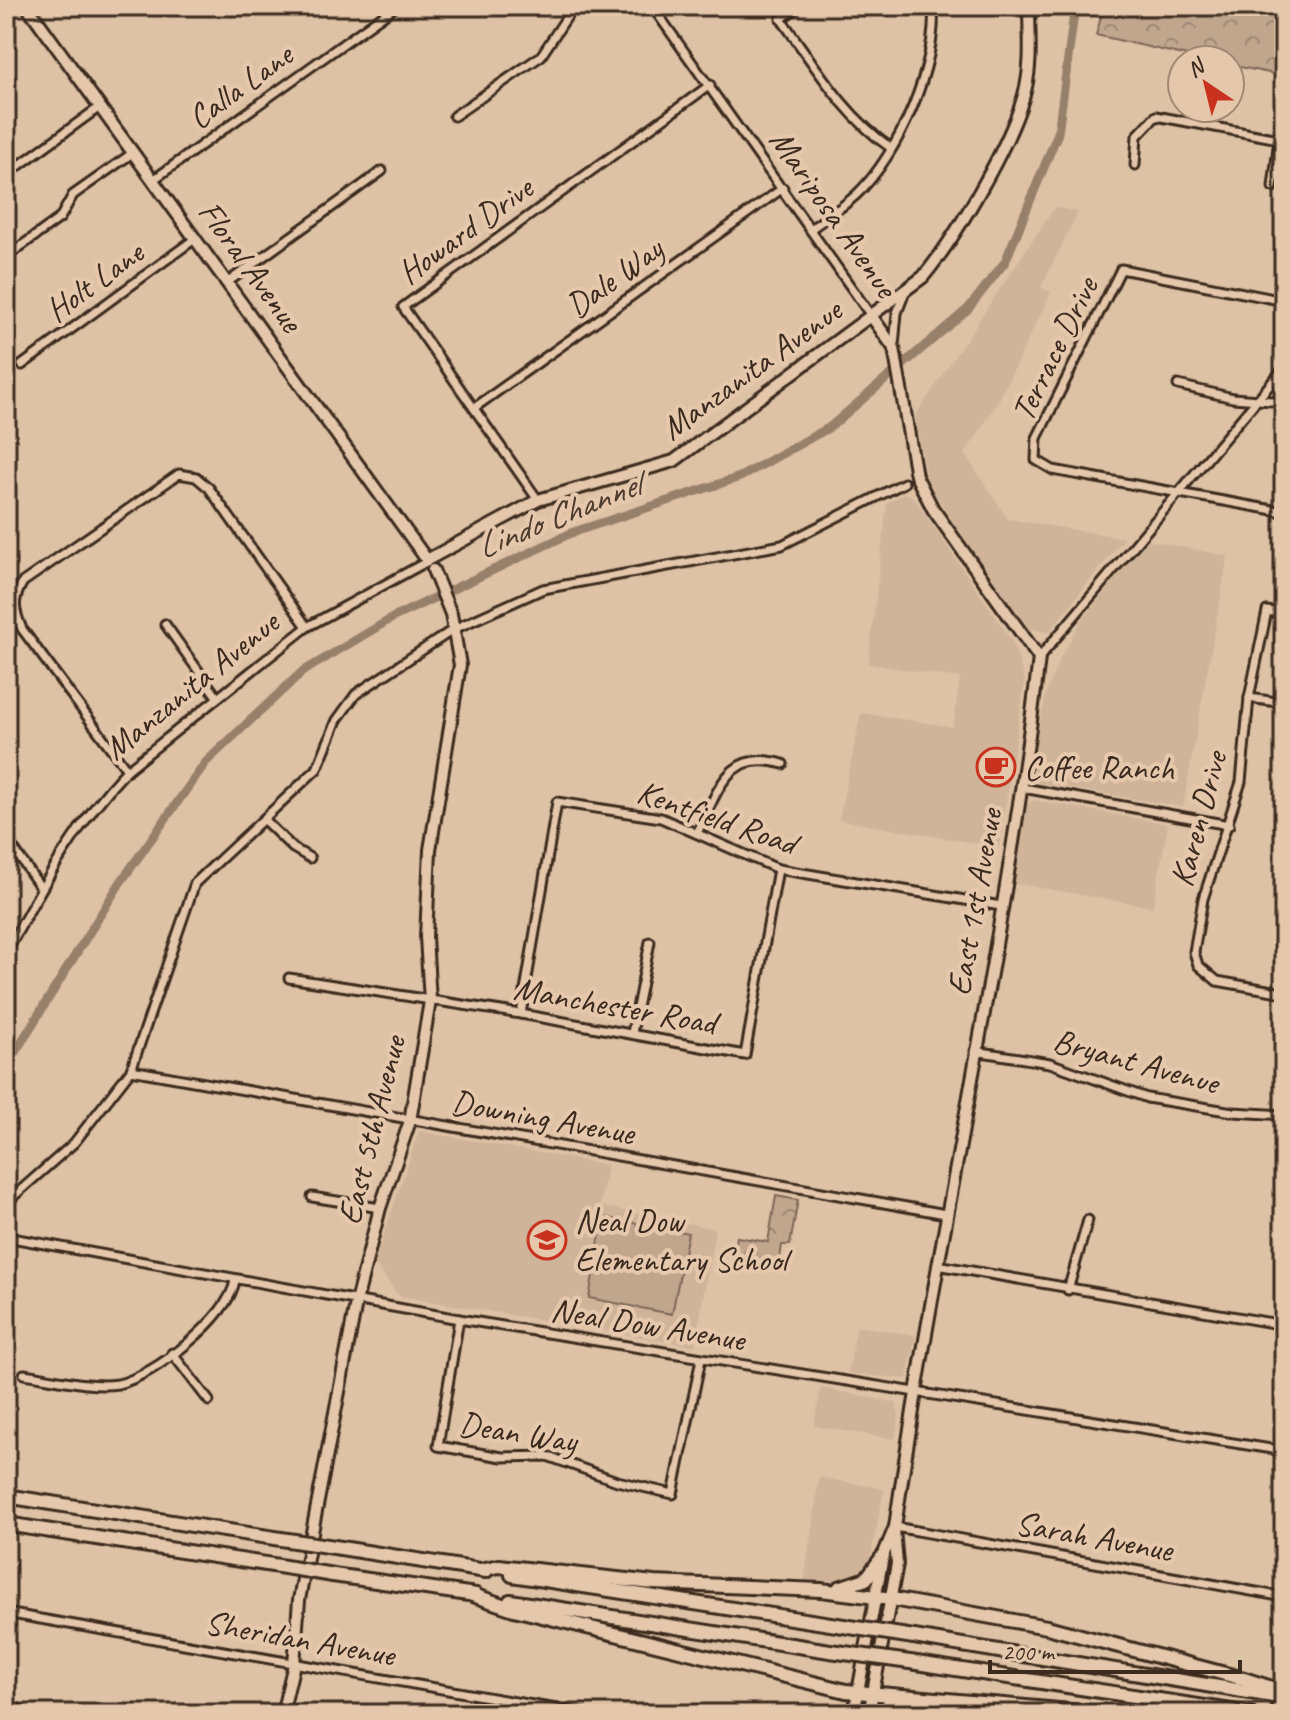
<svg xmlns="http://www.w3.org/2000/svg" width="1290" height="1720" font-family="Caveat,sans-serif">
	<style>
		.built { fill: #cfb49a }
		.forest { fill: url(#forest-crowns); stroke: #7e6856; stroke-width: 2 }
		.garden { fill: #c0a68d; stroke: #7e6856; stroke-width: 2 }
		.lines { fill: none; stroke-linecap: round; stroke-linejoin: round }
		.canal { stroke: #97806a; stroke-width: 9 }
		.street-casing { stroke: #3b2a1e; stroke-width: 13 }
		.secondary-casing { stroke: #3b2a1e; stroke-width: 16 }
		.highway-casing { stroke: #3b2a1e; stroke-width: 18 }
		.street { stroke: #e5c8ac; stroke-width: 7 }
		.secondary { stroke: #e5c8ac; stroke-width: 10 }
		.highway { stroke: #e5c8ac; stroke-width: 12 }
		.highway-bridge-casing { stroke: #3b2a1e; stroke-width: 18; stroke-linecap: butt }
		.highway-bridge { stroke: #e5c8ac; stroke-width: 12 }
		.labels { text-anchor: middle; dominant-baseline: central; stroke-width: 8; stroke-linejoin: round; paint-order: stroke }
		.street-label { font-size: 34px; fill: #3b2a1e; stroke: #e5c8ac }
		.poi-label { font-size: 34px; fill: #3b2a1e; stroke: #e5c8ac; text-anchor: start }
		.water-label { font-size: 36px; font-style: italic; fill: #4d3b2d; stroke: #e5c8ac }
	</style>
	<defs>
		<pattern id="forest-crowns" width="20" height="18" patternUnits="userSpaceOnUse" patternTransform="scale(2)"><rect width="20" height="18" fill="#c0a68d"/><path d="M2 6a3 3 0 1 1 6 0M12 15a3 3 0 1 1 6 0" fill="none" stroke="#9d8773"/></pattern>
	</defs>
	<rect width="100%" height="100%" fill="#dec2a6"/>
	<filter id="ink" filterUnits="userSpaceOnUse"><feTurbulence type="fractalNoise" baseFrequency=".0125" numOctaves="2"/><feDisplacementMap in="SourceGraphic" scale="16" xChannelSelector="R" yChannelSelector="G"/><feConvolveMatrix kernelMatrix="1 2 1 2 8 2 1 2 1" color-interpolation-filters="sRGB"/></filter>
	<g filter="url(#ink)">
		<g class="built">
			<polygon points="1055,207 1078,212 1041,287 1051,292 998,402 965,454 1008,519 1124,538 1048,633 1034,629 1027,635 926,481 915,416"/>
			<polygon points="905,493 913,496 1012,641 1025,680 999,847 839,820 861,713 953,727 960,678 868,664 887,503"/>
			<polygon points="1147,540 1228,556 1183,807 1033,782 1030,770 1046,694 1057,664 1081,621"/>
			<polygon points="1034,800 1168,824 1153,907 1012,883 1026,806"/>
			<polygon points="419,1131 607,1165 600,1206 715,1229 695,1346 399,1296 374,1263"/>
			<polygon points="857,1326 916,1335 907,1379 848,1373"/>
			<polygon points="821,1388 896,1403 899,1417 895,1439 814,1426"/>
			<polygon points="819,1477 884,1489 870,1561 857,1574 835,1581 804,1583"/>
		</g>
		<g class="forest">
			<polygon points="1104,6 1284,6 1284,76 1230,65 1230,60 1205,60 1096,35"/>
			<polygon points="776,1196 798,1200 790,1245 782,1245 779,1266 733,1259 737,1237 768,1242"/>
		</g>
		<polygon class="garden" points="603,1217 688,1233 672,1314 589,1298"/>
		<g class="lines">
			<polyline class="canal" points="6,1067 120,883 206,762 302,672 394,617 571,533 740,477 830,427 968,309 1005,262 1058,133 1075,6"/>
			<defs>
				<g id="street">
					<polyline points="652,6 872,317"/>
					<path d="M799,6L781,19C814,64 844,116 891,148"/>
					<polyline points="454,116 541,56 574,6"/>
					<polyline points="1135,165 1137,136 1156,116 1284,140"/>
					<polyline points="6,175 101,106"/>
					<polyline points="153,180 396,6"/>
					<polyline points="1273,187 1279,139"/>
					<path d="M812,228C827,217 843,207 856,195C899,155 938,64 933,6"/>
					<polyline points="6,257 60,218 73,195 134,152"/>
					<polyline points="228,282 382,171"/>
					<polyline points="1284,301 1121,269 1037,438 1036,460 1053,470 1284,512"/>
					<polyline points="894,346 897,313 905,292"/>
					<polyline points="22,365 196,238"/>
					<polyline points="1178,385 1233,398 1284,402"/>
					<polyline points="474,408 783,188"/>
					<polyline points="538,500 403,307 710,85"/>
					<polyline points="1284,614 1267,611 1249,698 1241,782 1203,899 1194,952 1198,965 1217,981 1284,993"/>
					<polyline points="165,624 217,697"/>
					<polyline points="1039,658 1284,368"/>
					<polyline points="1249,698 1284,703"/>
					<path d="M127,770L22,629C14,610 12,600 23,582L179,474L196,477L209,488L307,627"/>
					<polyline points="1023,788 1229,825"/>
					<polyline points="264,820 293,848 310,858"/>
					<path d="M698,831C719,790 727,748 783,764"/>
					<polyline points="6,838 41,888"/>
					<path d="M6,953C41,889 75,824 127,770L307,627L428,561"/>
					<polyline points="289,978 521,1014 745,1055 778,869"/>
					<polyline points="521,1014 557,802 661,818 778,869 1001,906"/>
					<polyline points="632,1033 650,942"/>
					<polyline points="975,1051 1050,1063 1147,1098 1233,1112 1284,1115"/>
					<polyline points="131,1070 946,1214"/>
					<polyline points="312,1197 380,1208"/>
					<polyline points="6,1203 74,1143 131,1070 195,883 317,769 337,720 356,694 454,629 543,589 782,545 904,483"/>
					<polyline points="6,1237 459,1319 1284,1451"/>
					<polyline points="937,1265 1284,1325"/>
					<polyline points="1068,1290 1088,1220"/>
					<polyline points="459,1319 438,1446 502,1457 547,1456 617,1481 673,1494 701,1359"/>
					<polyline points="172,1353 209,1401"/>
					<path d="M24,1374C53,1378 89,1388 118,1384C153,1377 231,1316 235,1280"/>
					<polyline points="895,1527 1284,1597"/>
					<polyline points="6,1613 585,1714"/>
					<polyline points="6,1703 28,1714"/>
					<polyline points="1275,1714 1284,1661"/>
				</g>
				<g id="secondary">
					<path d="M27,6L427,560L538,500L674,461L923,277C957,236 1015,137 1026,87C1032,60 1029,33 1029,6"/>
					<polyline points="282,1714 294,1664 299,1600 357,1298 380,1208 410,1121 430,1001 426,937 430,850 460,665 451,614 433,570"/>
					<path d="M854,1714L883,1556L895,1527C937,1236 1004,949 1039,658L933,509L916,476L894,348L872,317"/>
					<polyline points="869,1714 897,1564 894,1530"/>
				</g>
				<g id="highway">
					<polyline points="6,1496 281,1539"/>
					<polyline points="6,1524 279,1566"/>
					<polyline points="341,1548 486,1571"/>
					<polyline points="480,1570 499,1566 654,1583 821,1590 892,1599 1047,1627 1244,1679"/>
					<polyline points="333,1575 476,1595"/>
					<polyline points="512,1575 837,1625"/>
					<polyline points="839,1588 866,1579 883,1556"/>
					<polyline points="470,1594 514,1609 846,1691 1104,1714"/>
					<polyline points="510,1601 830,1651"/>
					<polyline points="914,1637 1243,1691"/>
					<polyline points="910,1662 1251,1714"/>
					<polyline points="880,1714 889,1704 907,1699"/>
				</g>
			</defs>
			<use href="#street" class="street-casing"/>
			<use href="#secondary" class="secondary-casing"/>
			<use href="#highway" class="highway-casing"/>
			<use href="#street" class="street"/>
			<use href="#secondary" class="secondary"/>
			<use href="#highway" class="highway"/>
			<defs>
				<g id="highway-bridge">
					<polyline points="281,1539 341,1548"/>
					<polyline points="279,1566 333,1575"/>
					<polyline points="837,1625 914,1637"/>
					<polyline points="830,1651 910,1662"/>
					<polyline points="1244,1679 1284,1692"/>
					<polyline points="1243,1691 1284,1698"/>
				</g>
			</defs>
			<use href="#highway-bridge" class="highway-bridge-casing"/>
			<use href="#highway-bridge" class="highway-bridge"/>
		</g>
	</g>
	<defs>
		<symbol id="cafe-ring" viewBox="-11 -11 22 22"><circle r="9.5" fill="#e5c8ac" stroke="#c8321e" stroke-width="1.5"/><path d="M-5.5-4.5H6V0H3Q3 3.5 0 3.5H-2.5Q-5.5 3.5-5.5 0ZM3-3.2v2h1.7v-2ZM-6 4.5H4V6H-6Z" fill="#c8321e"/></symbol>
		<symbol id="school-ring" viewBox="-11 -11 22 22"><circle r="9.5" fill="#e5c8ac" stroke="#c8321e" stroke-width="1.5"/><path d="M0-5L7-2L0 1L-7-2ZM-4 1L0 2.5L4 1V4Q0 6-4 4Z" fill="#c8321e"/></symbol>
	</defs>
	<g fill-rule="evenodd">
		<use href="#cafe-ring" x="974" y="745" width="44" height="44"/>
		<use href="#school-ring" x="525" y="1218" width="44" height="44"/>
	</g>
	<g class="labels">
		<g class="street-label">
			<text transform="translate(240 86) rotate(-36)">Calla Lane</text>
			<text transform="translate(834 213) rotate(55)">Mariposa Avenue</text>
			<text transform="translate(465 230) rotate(-36)">Howard Drive</text>
			<text transform="translate(251 266) rotate(54)">Floral Avenue</text>
			<text transform="translate(614 277) rotate(-36)">Dale Way</text>
			<text transform="translate(94 281) rotate(-36)">Holt Lane</text>
			<text transform="translate(1054 349) rotate(-64)">Terrace Drive</text>
			<text transform="translate(751 369) rotate(-36)">Manzanita Avenue</text>
			<text transform="translate(191 685) rotate(-39)">Manzanita Avenue</text>
			<text transform="translate(717 817) rotate(19)">Kentfield Road</text>
			<text transform="translate(1198 819) rotate(-75)">Karen Drive</text>
			<text transform="translate(974 902) rotate(-80)">East 1st Avenue</text>
			<text transform="translate(615 1005) rotate(10)">Manchester Road</text>
			<text transform="translate(1136 1061) rotate(15)">Bryant Avenue</text>
			<text transform="translate(543 1117) rotate(10)">Downing Avenue</text>
			<text transform="translate(371 1130) rotate(-76)">East 5th Avenue</text>
			<text transform="translate(648 1324) rotate(9)">Neal Dow Avenue</text>
			<text transform="translate(518 1432) rotate(9)">Dean Way</text>
			<text transform="translate(1094 1536) rotate(10)">Sarah Avenue</text>
			<text transform="translate(300 1638) rotate(10)">Sheridan Avenue</text>
		</g>
		<g class="poi-label">
			<text x="1024" y="767">Coffee Ranch</text>
			<text x="575" y="1220">Neal Dow<tspan x="575" dy="39">Elementary School</tspan></text>
		</g>
		<g class="water-label">
			<text transform="translate(558 515) rotate(-22)">Lindo Channel</text>
		</g>
	</g>
	<rect width="1290" height="1720" fill="none" stroke="#e5c8ac" stroke-width="32"/>
	<rect x="16" y="16" width="1258" height="1688" fill="none" stroke="#3b2a1e" stroke-width="3" filter="url(#ink)"/>
	<g transform="translate(1206 84) rotate(325)"><circle r="38" fill="#e5c8ac" stroke="#a18973" stroke-width="2"/>
	<path d="M0-6L14 30L0 20L-14 30Z" fill="#c8321e"/>
	<text y="-12" font-size="22" font-weight="bold" text-anchor="middle" fill="#3b2a1e">N</text>
	</g>
	<path d="M990 1660v12h250v-12" fill="none" stroke="#3b2a1e" stroke-width="4"/>
	<text x="1002" y="1660" font-size="24" fill="#3b2a1e" stroke="#e5c8ac" stroke-width="6" paint-order="stroke">200 m</text>
</svg>
